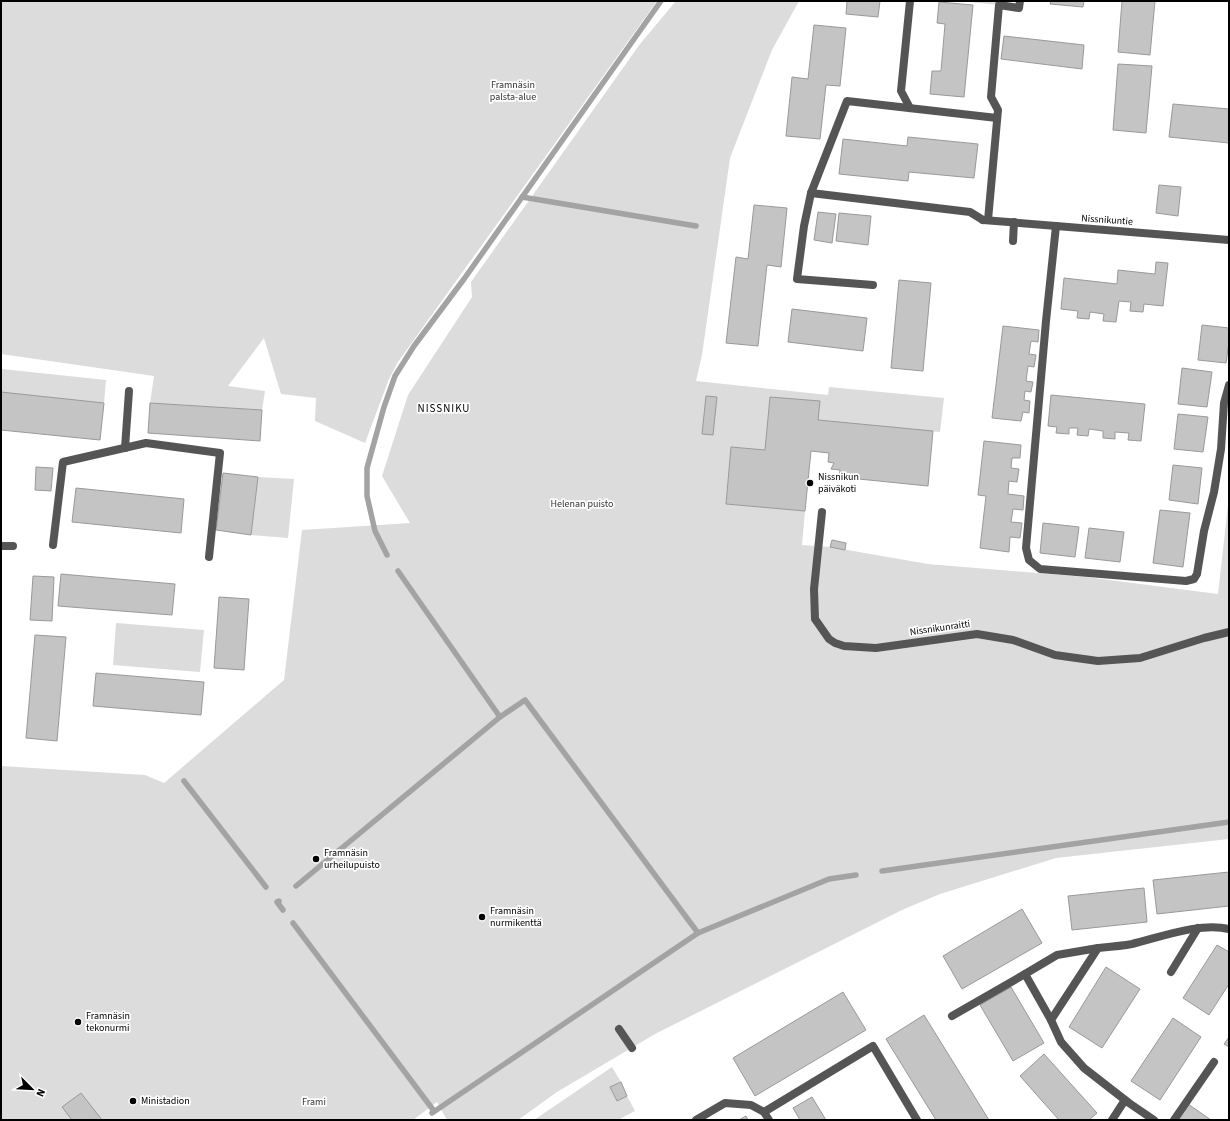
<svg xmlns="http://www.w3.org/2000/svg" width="1230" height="1121" font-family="'Source Sans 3',sans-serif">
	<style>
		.green { fill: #dcdcdc }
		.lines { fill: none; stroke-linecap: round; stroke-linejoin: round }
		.stream { stroke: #a3a3a3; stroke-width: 5.5 }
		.building { fill: #c4c4c4; stroke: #999 }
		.lane { stroke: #555; stroke-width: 8 }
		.street { stroke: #555; stroke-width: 8 }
		.poi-dot { fill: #000; stroke: #fff; stroke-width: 1.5 }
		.labels { text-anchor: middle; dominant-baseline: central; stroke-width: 3.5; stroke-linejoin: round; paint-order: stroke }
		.park-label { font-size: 10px; fill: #333; stroke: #fff }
		.street-label { font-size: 10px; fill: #000; stroke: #fff }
		.poi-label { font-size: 10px; fill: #000; stroke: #fff; text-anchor: start }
		.neighbourhood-label { font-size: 11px; letter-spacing: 1px; fill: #000; stroke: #fff }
	</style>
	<rect width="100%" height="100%" fill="#fff"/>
	<g class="green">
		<polygon points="1,1 657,1 398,362 389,379 365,443 315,421 316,398 281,394 264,338 228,386 265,391 262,410 150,403 154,376 1,354"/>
		<polygon points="676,1 799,1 772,50 730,158 702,355 696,381 828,395 829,387 944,398 940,432 818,420 820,401 770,397 765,450 731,447 726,504 805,511 802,545 830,547 928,564 1086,577 1218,594 1229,496 1229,839 1056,858 940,894 902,910 655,1034 557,1092 518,1120 447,1120 437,1102 413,1120 1,1120 1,766 145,775 164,783 284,680 302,530 410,523 382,476 408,395 472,297 471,282 640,44"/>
		<polygon points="960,1 1000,1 999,5"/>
		<polygon points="2,369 106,380 104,403 1,392"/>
		<polygon points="258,477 294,479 288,538 251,535"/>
		<polygon points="116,623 204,630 200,672 113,665"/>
		<polygon points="612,1067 621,1082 610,1087 617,1101 627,1096 635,1111 618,1120 534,1120"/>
	</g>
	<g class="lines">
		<g class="stream">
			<polyline points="522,197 696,226"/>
			<polyline points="387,555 375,531 367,496 367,468 384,407 395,376 414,346 464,279 661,1"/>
			<polyline points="398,571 500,717 525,700 698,933 432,1113"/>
			<polyline points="184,781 266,887"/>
			<polyline points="882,871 1229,822"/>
			<polyline points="296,886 500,717"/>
			<polyline points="279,901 277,902 283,910"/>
			<polyline points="293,923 434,1111"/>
			<polyline points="698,933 829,879 856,875"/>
		</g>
	</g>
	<g class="building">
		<polygon points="847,1 880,1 878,17 846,14"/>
		<polygon points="1051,1 1084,1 1083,7 1050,4"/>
		<polygon points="1122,1 1155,1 1150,55 1118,52"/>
		<polygon points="939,2 973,5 964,97 930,94 932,71 941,71 945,24 937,23"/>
		<polygon points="814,25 846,28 840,86 826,85 820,139 786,136 792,77 808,79"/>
		<polygon points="1004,36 1084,45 1082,69 1001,59"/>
		<polygon points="1118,64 1152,66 1146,133 1113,130"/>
		<polygon points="1173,104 1229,109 1229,143 1169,137"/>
		<polygon points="908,137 978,144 974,178 909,172 908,181 839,174 843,139 907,146"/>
		<polygon points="1159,185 1181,187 1178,216 1156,213"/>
		<polygon points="754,205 787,208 781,267 767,265 758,346 726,343 736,257 748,259"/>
		<polygon points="818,212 836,214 832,243 814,240"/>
		<polygon points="839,213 871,216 868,245 836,241"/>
		<polygon points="1156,262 1168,263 1163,306 1144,304 1143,312 1130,311 1131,302 1119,301 1116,322 1103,321 1104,314 1090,312 1089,319 1077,318 1078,311 1061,309 1064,278 1117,284 1118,270 1155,274"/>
		<polygon points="899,280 931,283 923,371 891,368"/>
		<polygon points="792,309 867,318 863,351 788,342"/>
		<polygon points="1202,325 1229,328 1229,342 1226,363 1198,360"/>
		<polygon points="1003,326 1039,330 1038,342 1031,341 1029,354 1036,355 1034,367 1028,366 1026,381 1033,382 1031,392 1025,391 1024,400 1030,401 1029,413 1023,412 1021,421 992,418"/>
		<polygon points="1182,368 1212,372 1207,407 1178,404"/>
		<polygon points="1,392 104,403 100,440 1,430"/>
		<polygon points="1051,395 1145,404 1141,441 1128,440 1129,433 1115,432 1115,439 1103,438 1103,431 1089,429 1088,436 1077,435 1078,428 1069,428 1069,434 1056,433 1057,427 1048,426"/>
		<polygon points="706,396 717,397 713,435 702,434"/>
		<polygon points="770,397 820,401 818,420 933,431 928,486 839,477 840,470 831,469 834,463 828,462 829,453 811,451 805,511 726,504 731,447 765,450"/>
		<polygon points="150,403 262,410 260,441 148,433"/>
		<polygon points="1178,414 1208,417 1203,452 1174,449"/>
		<polygon points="984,441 1021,445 1020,458 1012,458 1011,468 1019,469 1017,482 1009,481 1008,494 1024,496 1023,510 1013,509 1011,522 1022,523 1020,538 1010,537 1009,552 980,548 986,496 978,495"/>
		<polygon points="1173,465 1202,468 1198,504 1169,500"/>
		<polygon points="36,467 53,468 51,491 35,490"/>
		<polygon points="223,473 258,477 251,535 216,530"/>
		<polygon points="76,488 184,499 181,533 72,522"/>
		<polygon points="1160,510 1190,513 1183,567 1153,563"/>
		<polygon points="1043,523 1079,527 1075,557 1040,553"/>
		<polygon points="1089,528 1124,532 1120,562 1085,558"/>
		<polygon points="832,540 846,543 845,550 830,547"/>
		<polygon points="61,574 175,584 172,615 58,606"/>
		<polygon points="33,576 54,577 52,621 30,620"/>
		<polygon points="219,597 249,599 244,670 214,668"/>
		<polygon points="35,635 66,637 57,741 26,738"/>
		<polygon points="96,673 204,682 201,715 93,706"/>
		<polygon points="1229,872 1229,906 1157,914 1153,880"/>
		<polygon points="1144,888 1147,922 1072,930 1068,896"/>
		<polygon points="1022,909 1042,943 962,989 943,956"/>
		<polygon points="1217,945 1229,952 1229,984 1209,1015 1183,998"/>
		<polygon points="1106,967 1140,989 1102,1048 1069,1027"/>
		<polygon points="1011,987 1044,1043 1013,1061 980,1005"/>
		<polygon points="843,992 866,1030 755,1096 733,1058"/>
		<polygon points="924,1015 989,1120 936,1120 886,1039"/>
		<polygon points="1173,1018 1201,1037 1160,1100 1131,1081"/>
		<polygon points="1229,1037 1229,1047 1224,1044"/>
		<polygon points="1044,1054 1097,1113 1089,1120 1059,1120 1020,1076"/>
		<polygon points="621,1082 627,1096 617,1101 610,1087"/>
		<polygon points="81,1093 102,1120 72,1120 62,1107"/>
		<polygon points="812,1097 826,1120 800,1120 793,1108"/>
		<polygon points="1188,1104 1211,1120 1177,1120"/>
		<polygon points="746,1116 748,1120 739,1120"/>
	</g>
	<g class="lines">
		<g class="lane">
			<polyline points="910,108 901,91 910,1"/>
			<polyline points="811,193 804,226 797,279 873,285"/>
			<polyline points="983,220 970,212 811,193 847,101 997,118"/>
			<polyline points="988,220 998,110 991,97 999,5 1019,8 1020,1"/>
			<polyline points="1056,226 1046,321 1026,548 1029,560 1040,569 1186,581 1194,579 1197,574 1204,531 1214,492 1221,449 1224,403 1229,385"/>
			<polyline points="1013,241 1014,222"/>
			<polyline points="125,448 129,391"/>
			<polyline points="822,512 814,589 815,619 829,639 835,643 844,646 876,648 977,634 1013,640 1055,655 1098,661 1140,658 1204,638 1229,632"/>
			<polyline points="53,545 63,462 146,443 220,453 209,557"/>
			<polyline points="1171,972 1198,928"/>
			<polyline points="952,1016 1025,974"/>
			<polyline points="1051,1020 1025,974 1057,955 1098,948"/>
			<polyline points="619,1029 632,1048"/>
			<polyline points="696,1120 725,1103 751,1105 764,1112"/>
			<polyline points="769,1120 764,1112 873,1046 917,1120"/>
			<polyline points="1112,1120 1125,1100"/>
			<path d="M1154,1120L1129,1103L1084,1068L1061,1042L1051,1020L1098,948C1109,947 1121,946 1132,944C1161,937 1200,922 1229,929"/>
			<polyline points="1174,1120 1214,1062"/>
		</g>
		<g class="street">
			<polyline points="983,220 1229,240"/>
			<polyline points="1,546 13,546"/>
		</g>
	</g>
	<g class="poi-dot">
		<circle cx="810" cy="483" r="4"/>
		<circle cx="316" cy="859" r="4"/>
		<circle cx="482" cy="917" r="4"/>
		<circle cx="78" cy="1022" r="4"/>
		<circle cx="133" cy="1101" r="4"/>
	</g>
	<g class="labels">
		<g class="park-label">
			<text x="513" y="85">Framnäsin<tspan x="513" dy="12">palsta-alue</tspan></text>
			<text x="582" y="504">Helenan puisto</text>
			<text x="314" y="1102">Frami</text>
		</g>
		<g class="street-label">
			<text transform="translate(1107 220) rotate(4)">Nissnikuntie</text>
			<text transform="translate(940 628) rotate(-8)">Nissnikunraitti</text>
		</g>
		<g class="poi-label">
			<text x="818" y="477">Nissnikun<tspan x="818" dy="12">päiväkoti</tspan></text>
			<text x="324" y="853">Framnäsin<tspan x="324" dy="12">urheilupuisto</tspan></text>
			<text x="490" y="911">Framnäsin<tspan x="490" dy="12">nurmikenttä</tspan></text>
			<text x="86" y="1016">Framnäsin<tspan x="86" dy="12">tekonurmi</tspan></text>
			<text x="141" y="1101">Ministadion</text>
		</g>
		<g class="neighbourhood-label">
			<text x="444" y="408">NISSNIKU</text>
		</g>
	</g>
	<rect width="1230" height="1121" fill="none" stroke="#000000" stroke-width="4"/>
	<g transform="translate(32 1089) rotate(114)" stroke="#ffffff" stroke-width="3" paint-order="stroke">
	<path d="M0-3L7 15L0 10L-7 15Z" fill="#000000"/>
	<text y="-6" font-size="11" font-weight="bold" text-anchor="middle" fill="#000000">N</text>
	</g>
</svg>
